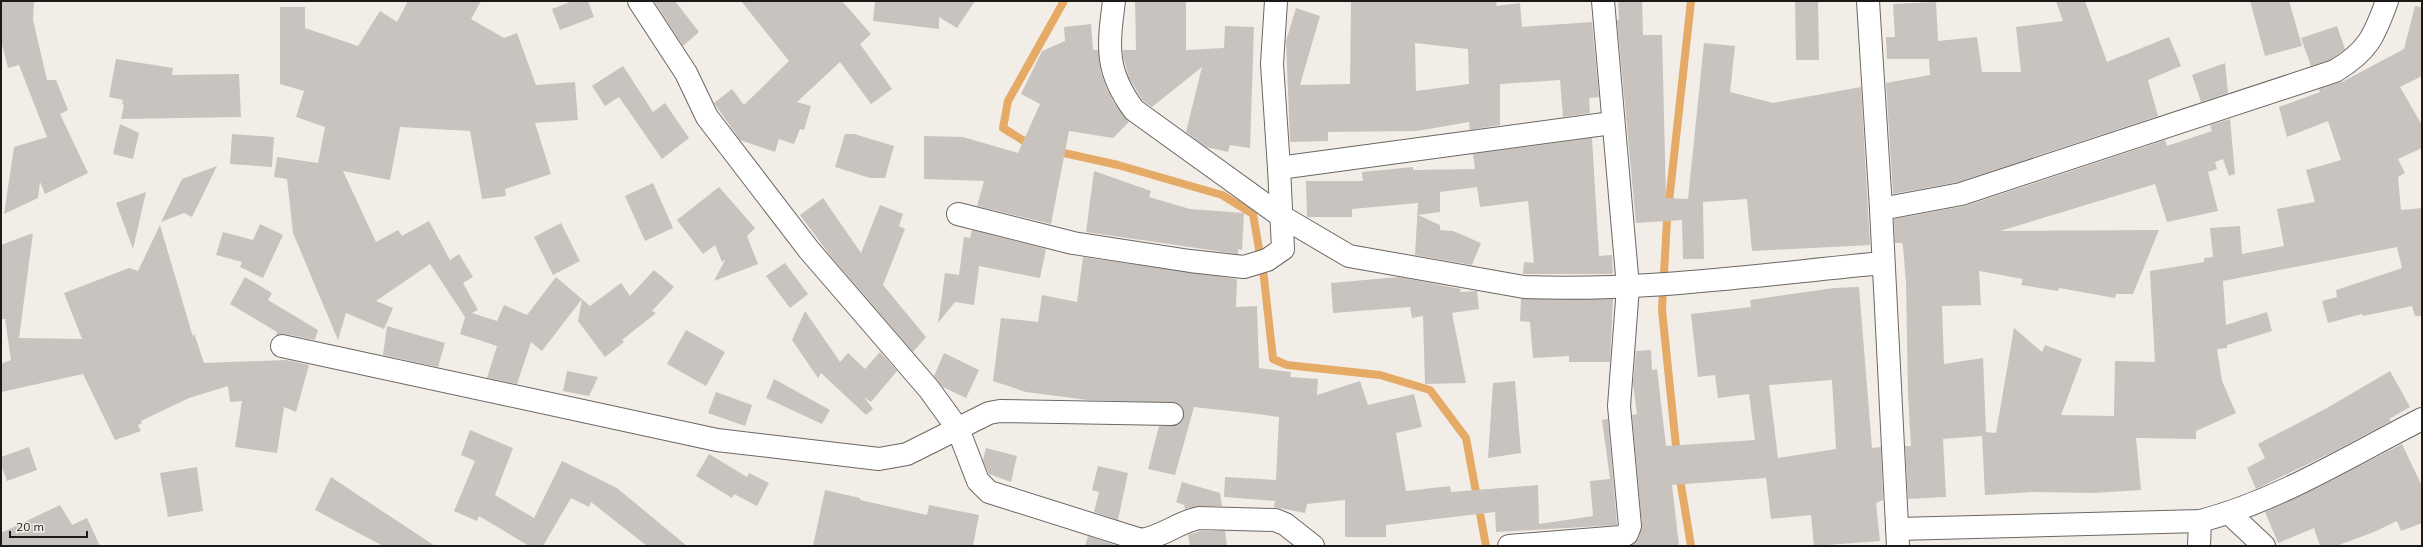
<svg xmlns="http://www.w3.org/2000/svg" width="2423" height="547" font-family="Mulish,sans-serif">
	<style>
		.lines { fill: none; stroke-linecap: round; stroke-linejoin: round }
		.stream { stroke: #e5aa66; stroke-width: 8 }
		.building { fill: #c8c3be; fill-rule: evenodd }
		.minor-casing { stroke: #6b6762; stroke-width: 24 }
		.tertiary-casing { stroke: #6b6762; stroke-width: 24 }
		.minor { stroke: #fff; stroke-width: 22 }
		.tertiary { stroke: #fff; stroke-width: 22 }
	</style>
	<rect width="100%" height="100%" fill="#f3ede8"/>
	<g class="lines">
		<g class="stream">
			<polyline points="1032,146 1003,128 1008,101 1064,1"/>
			<polyline points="1055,151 1118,165 1222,195 1253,214 1264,278 1273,359 1287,365 1380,375 1430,390 1466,438 1486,546"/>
			<polyline points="1677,456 1662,310 1667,220 1691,1"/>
			<polyline points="1679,473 1691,546"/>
		</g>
	</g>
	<g class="building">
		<polygon points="1,1 34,1 33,20 47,80 56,80 68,110 60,114 88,173 45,194 40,182 38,198 4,214 14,147 47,137 19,65 8,68 1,40"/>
		<polygon points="408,1 481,1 471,19 504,38 517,33 536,85 575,82 578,120 535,123 551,174 505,189 506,196 482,199 470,131 400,127 390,180 343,171 376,242 398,230 402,236 429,221 450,260 459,254 473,277 463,283 478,310 472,313 497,321 504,305 527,315 556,277 582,299 542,351 531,342 517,384 487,378 497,346 460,334 465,317 430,264 376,301 393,308 384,329 346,313 338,340 293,233 287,179 274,177 277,157 318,163 325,127 296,117 304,91 280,84 280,7 305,7 305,28 358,46 380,11 397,22"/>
		<polygon points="572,1 588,1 594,17 560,30 552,9"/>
		<polygon points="654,1 675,1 699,32 683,46"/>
		<polygon points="741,1 842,1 871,34 860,44 892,89 871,104 840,62 797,102 811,106 804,130 800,129 794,144 779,139 775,152 740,140 714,103 732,89 744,105 789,61"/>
		<polygon points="875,1 975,1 957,28 939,17 939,29 873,21"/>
		<polygon points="1135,1 1186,1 1186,50 1224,48 1225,26 1254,27 1250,148 1230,145 1228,152 1206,147 1186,132 1202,67 1152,107 1143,101 1129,78 1123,56 1123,50 1136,50"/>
		<path d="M1351,1H1497L1496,6L1520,3L1522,27L1592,22L1599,97L1589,98L1590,113L1563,117L1560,80L1500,84V125L1470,130L1469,122L1417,131L1328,132V141L1290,142L1286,41L1296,8L1320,16L1300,85L1350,84ZM1415,43L1468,49L1469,84L1416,91Z"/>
		<polygon points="1618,1 1642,1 1643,35 1662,35 1666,198 1688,199 1704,43 1735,46 1730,92 1773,103 1861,87 1870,245 1752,251 1747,199 1703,202 1704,259 1683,259 1682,220 1636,223 1617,20 1619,20"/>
		<polygon points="1795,1 1818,1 1819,60 1796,60"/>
		<polygon points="2056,1 2085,1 2107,62 2169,37 2181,66 2148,80 2158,116 1958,182 1893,194 1886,83 1930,75 1929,59 1887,59 1886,37 1895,37 1893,4 1936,2 1938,41 1977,37 1982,72 2021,72 2016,27 2063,21"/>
		<polygon points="2250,1 2289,1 2302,46 2265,56"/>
		<polygon points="2415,6 2422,7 2422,76 2400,87 2422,125 2422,148 2398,159 2405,173 2398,177 2401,210 2422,208 2422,316 2415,316 2412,306 2363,316 2362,314 2328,323 2322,301 2337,297 2336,290 2402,268 2397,247 2223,281 2226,325 2267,312 2272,331 2227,345 2227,348 2217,349 2222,381 2236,413 2196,431 2196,439 2136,438 2141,490 2094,493 2036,492 1985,495 1982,436 1943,439 1946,497 1908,499 1905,446 1911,446 1908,396 1906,283 1903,246 1902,243 1895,243 1894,219 1965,206 2165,140 2167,146 2212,131 2210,125 2230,119 2235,174 2229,176 2223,159 2215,162 2217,169 2208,172 2218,211 2167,222 2155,184 2000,231 2159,230 2133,294 2116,294 2115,298 2059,288 2058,291 2021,285 2023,279 1979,271 1981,305 1942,306 1944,364 1983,358 1986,432 1996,433 2014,328 2042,352 2045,345 2082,359 2061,415 2114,416 2115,361 2155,362 2150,271 2204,262 2204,258 2213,257 2210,228 2240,226 2242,254 2284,246 2277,209 2315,202 2306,170 2341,160 2328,121 2287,137 2279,107 2320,92 2319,89 2342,82 2404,49"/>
		<polygon points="1091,24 1093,50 1098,50 1101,73 1106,87 1114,103 1129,122 1113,138 1069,131 1051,224 977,206 984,181 924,179 924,136 963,137 1018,153 1040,104 1021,94 1042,51 1065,41 1064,27"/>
		<polygon points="2337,26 2345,49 2330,60 2311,66 2301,38"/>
		<polygon points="116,59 173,68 172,75 239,74 241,117 121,119 124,105 122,104 123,100 109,97"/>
		<polygon points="2225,63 2228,93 2201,102 2192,75"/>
		<polygon points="623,66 653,112 665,103 689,138 662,159 619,97 605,106 592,86"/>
		<polygon points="120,124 139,133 133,159 113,154"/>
		<polygon points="232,134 274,137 272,167 230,164"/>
		<polygon points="845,134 854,134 894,146 885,178 870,178 835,167"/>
		<polygon points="1592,138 1599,256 1612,255 1613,274 1523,274 1524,262 1534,263 1528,201 1480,207 1477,187 1440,192 1440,212 1418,215 1440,225 1440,230 1453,231 1481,243 1472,265 1415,255 1418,203 1352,209 1352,217 1307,217 1306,181 1363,181 1362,172 1413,167 1413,170 1475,169 1473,154"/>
		<polygon points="217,166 192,217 184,213 161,222 182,179"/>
		<polygon points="1094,171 1151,191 1149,197 1190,209 1244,213 1242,250 1238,249 1238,254 1086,232"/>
		<polygon points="653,183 673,228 645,241 625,196"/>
		<polygon points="719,187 755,228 747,236 758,264 714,281 725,260 722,262 715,245 703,254 677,220"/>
		<polygon points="146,192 133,249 116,203"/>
		<polygon points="823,198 861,253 880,205 903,214 899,226 905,229 883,285 926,337 913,352 829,254 800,215"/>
		<polygon points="561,223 580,261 553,275 534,237"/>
		<polygon points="260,224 283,235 263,278 240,267 242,262 216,255 223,232 253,240"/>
		<polygon points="160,225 193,337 194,333 204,363 287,360 309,365 296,412 284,407 277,453 235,447 242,401 230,402 228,386 189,398 141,421 142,423 138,425 141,431 115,440 83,374 1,392 1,364 11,360 5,319 1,319 1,245 33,233 19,338 82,339 64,293 129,268 138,271"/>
		<polygon points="972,230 1046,249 1040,278 979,266 974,305 955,302 938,323 945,273 959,275 964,237 970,238"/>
		<polygon points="1083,257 1237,279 1236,307 1257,306 1259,368 1291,372 1290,377 1318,379 1317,395 1360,381 1368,405 1414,394 1422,427 1396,433 1406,491 1450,486 1451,492 1538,485 1539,524 1593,516 1590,481 1610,479 1602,420 1608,419 1617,525 1496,532 1495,512 1386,525 1386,537 1345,537 1345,500 1307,504 1305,513 1274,507 1275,501 1224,497 1225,477 1276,480 1279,417 1258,414 1194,407 1175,475 1148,469 1159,426 1178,425 1183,420 1183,408 1178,403 1088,400 1026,392 993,381 1001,318 1038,322 1042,295 1077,302"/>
		<polygon points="785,263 808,294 790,308 766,276"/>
		<polygon points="654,270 674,287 652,311 656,313 622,340 624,342 605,357 578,321 582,299 590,306 621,283 630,296"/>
		<polygon points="245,277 272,293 268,300 318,330 315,340 285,334 276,335 277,332 230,304"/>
		<polygon points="1399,277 1461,289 1460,292 1477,291 1479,309 1452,313 1466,383 1425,384 1423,316 1412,318 1410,307 1333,313 1331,283"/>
		<path d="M1859,287L1872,448L1881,447L1883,500L1876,503L1880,541L1814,546L1811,515L1771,519L1766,478L1672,485L1679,546H1631L1639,538L1642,525L1632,415L1637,414L1633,384L1636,351L1651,350L1652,370L1657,369L1666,446L1755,440L1749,394L1718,398L1715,375L1698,377L1691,314L1751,307L1750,300L1834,288ZM1832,380L1836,449L1778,458L1769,385Z"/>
		<polygon points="1521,299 1613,299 1610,362 1569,362 1569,356 1533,358 1530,322 1520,321"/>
		<polygon points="805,311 840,362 848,353 865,369 880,352 897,371 871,402 864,397 873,409 866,415 821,373 818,378 792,340"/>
		<polygon points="387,326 445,343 438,367 383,355"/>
		<polygon points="686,330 725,352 706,386 667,364"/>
		<polygon points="944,353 979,370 966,398 943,387 934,376"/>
		<polygon points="567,371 598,377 589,396 563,391"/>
		<polygon points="2390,371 2410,407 2389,419 2391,421 2335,451 2256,489 2247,468 2265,458 2258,444 2327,408"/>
		<polygon points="774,379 830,410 822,424 766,398"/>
		<polygon points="1515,381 1521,453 1488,458 1493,383"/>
		<polygon points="716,392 752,405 745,426 708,413"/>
		<polygon points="470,430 513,448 495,495 534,518 562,461 617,488 687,546 647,546 591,502 589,507 571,498 543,546 529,546 479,516 477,521 454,511 475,461 461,455"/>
		<polygon points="2402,444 2422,486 2422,523 2401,531 2397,521 2374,532 2336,546 2320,546 2314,528 2278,543 2265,512 2319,487"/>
		<polygon points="29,447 37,470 7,481 1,465 1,457"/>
		<polygon points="986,448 1017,456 1011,482 989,474 983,460"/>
		<polygon points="709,454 747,477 749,473 769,483 757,506 734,494 732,498 696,476"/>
		<polygon points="1098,466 1128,473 1118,520 1094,512 1099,492 1092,490"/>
		<polygon points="197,467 203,511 168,517 160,473"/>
		<polygon points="331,477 382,511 435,546 383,546 315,510"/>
		<polygon points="1182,482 1220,493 1222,506 1199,506 1185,509 1184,505 1176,502"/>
		<polygon points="825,490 860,498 860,500 927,515 929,505 979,515 973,546 813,546"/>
		<polygon points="60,505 72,525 87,518 100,546 1,546 1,533"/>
		<polygon points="1200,531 1225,531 1227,546 1190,546 1188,535"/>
		<polygon points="1088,536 1118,546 1085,546"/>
	</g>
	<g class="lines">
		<defs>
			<g id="minor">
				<path d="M639,1L686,73L707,117L809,250L929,389L958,429L978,481L989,492L1141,540C1163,537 1178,522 1199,518L1275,520L1285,524L1313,546"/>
				<path d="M1114,1C1108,47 1105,71 1134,110L1281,216L1349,256L1524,287C1643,292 1764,274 1883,263"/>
				<polyline points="1276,1 1272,64 1279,168"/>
				<path d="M1881,209L1961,194L2335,71C2368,51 2374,37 2387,1"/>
				<polyline points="958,214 1073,243 1190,261 1244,267 1267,260 1283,249 1279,168 1612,123"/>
				<polyline points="282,346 717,440 879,459 907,454 989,413 1000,411 1172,414"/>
				<polyline points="2229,513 2264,546"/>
				<path d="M1897,529L2200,521C2278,501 2351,455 2422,419"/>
				<polyline points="1509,546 1621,537 1627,534 1630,526 1619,406 1628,287 1603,1"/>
				<polyline points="2199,546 2200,521"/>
			</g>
			<polyline id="tertiary" points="1868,1 1881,209 1898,546"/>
		</defs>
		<use href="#minor" class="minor-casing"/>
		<use href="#tertiary" class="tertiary-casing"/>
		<use href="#minor" class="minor"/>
		<use href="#tertiary" class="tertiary"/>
	</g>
	<rect width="2423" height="547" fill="none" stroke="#1c1a18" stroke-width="4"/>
	<path d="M10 531v6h77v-6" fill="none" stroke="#1c1a18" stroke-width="2"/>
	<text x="16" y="531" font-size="12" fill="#1c1a18" stroke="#f3ede8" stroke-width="3" paint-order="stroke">20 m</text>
</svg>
